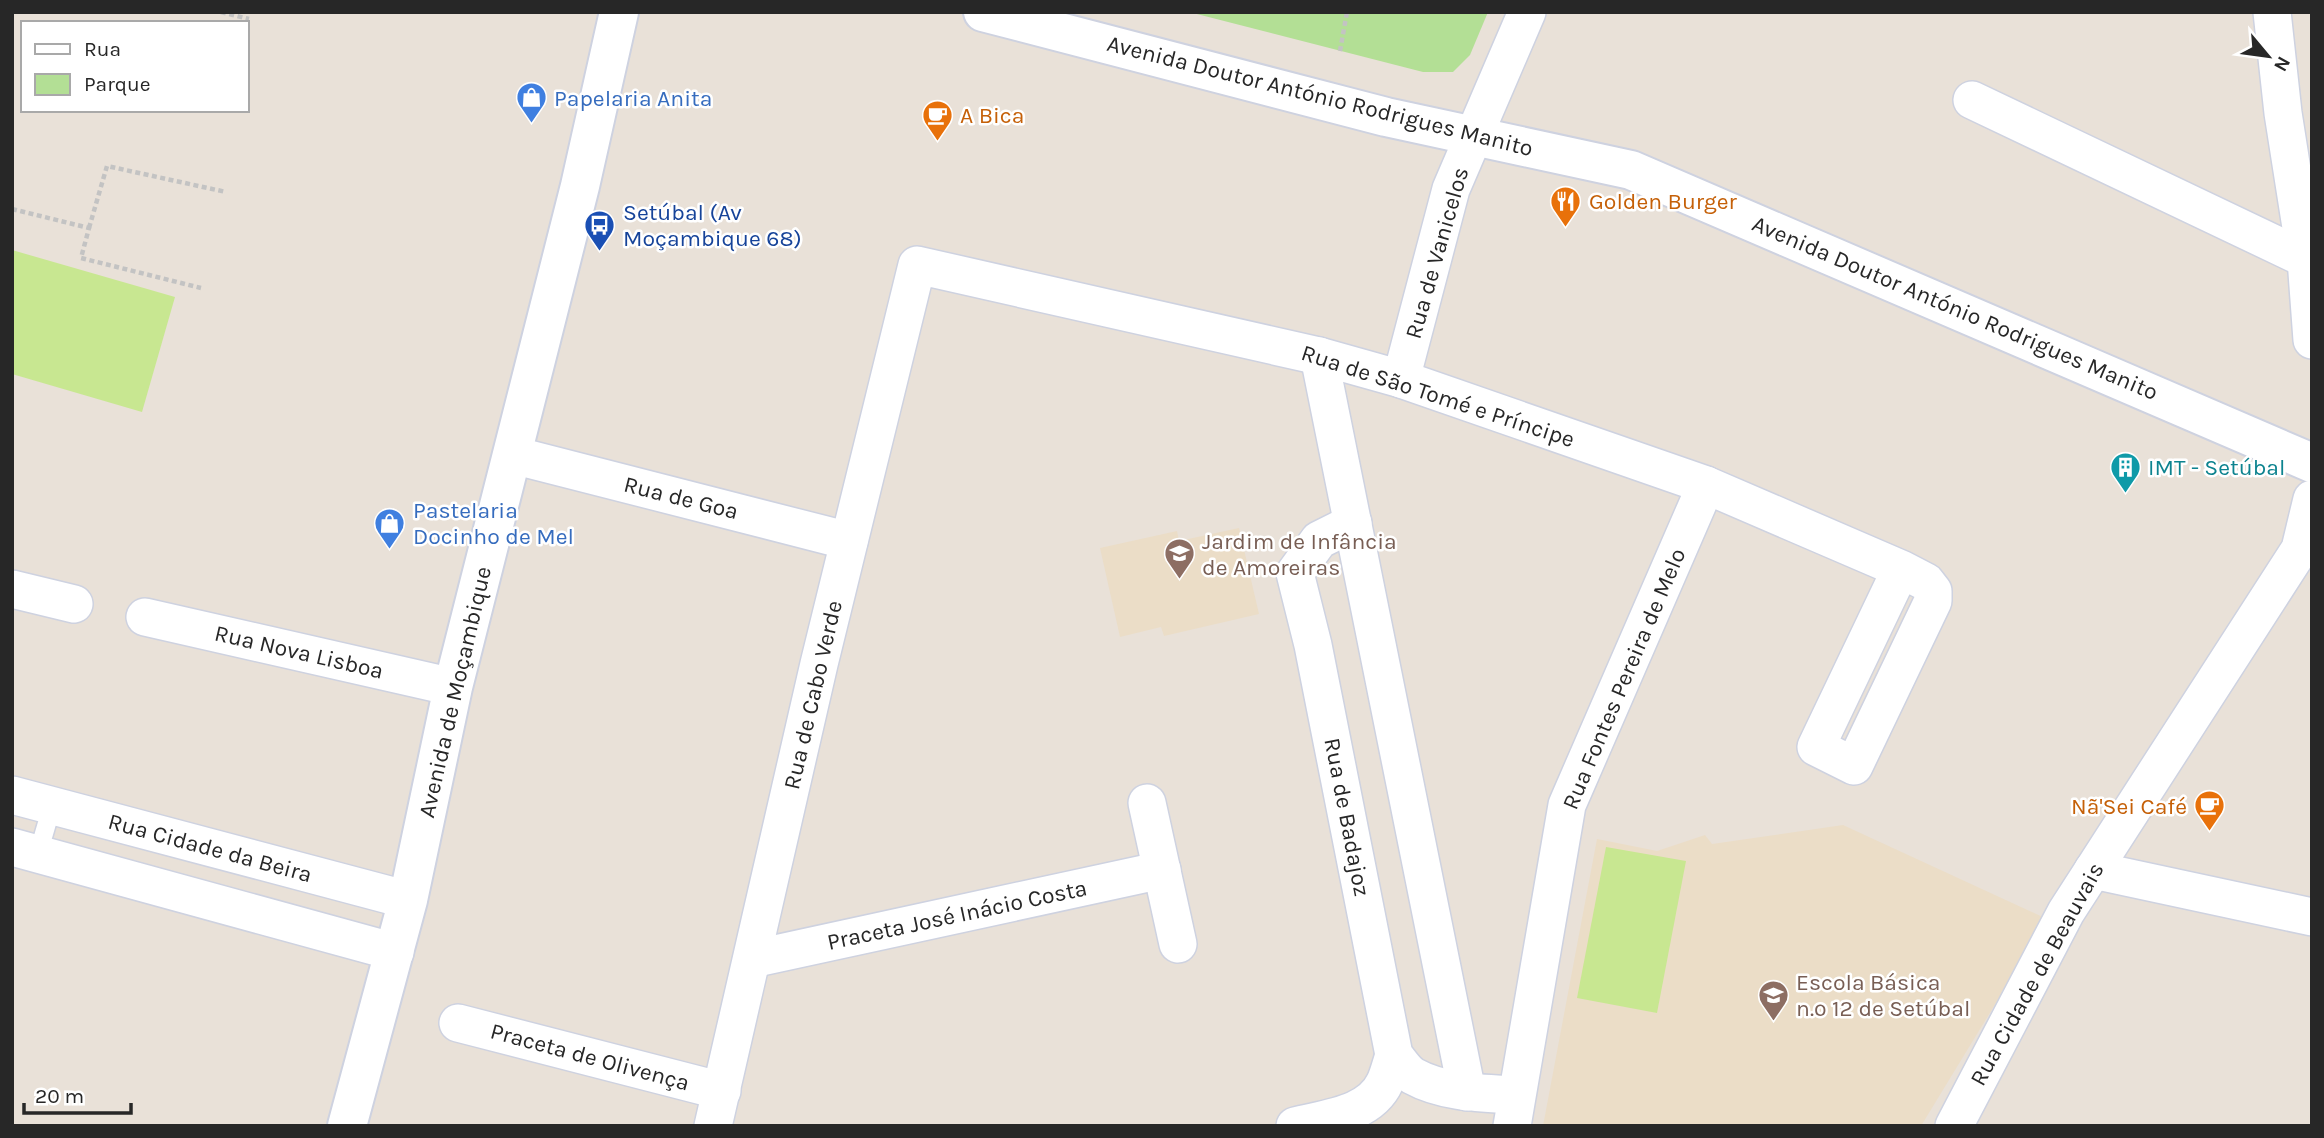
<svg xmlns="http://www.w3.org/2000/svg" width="2324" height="1138" font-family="Karla,sans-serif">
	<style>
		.education { fill: #ebddc7 }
		.green { fill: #b3df95 }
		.pitch { fill: #c8e791 }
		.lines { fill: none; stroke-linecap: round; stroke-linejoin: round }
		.lane-casing { stroke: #ced2e0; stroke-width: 21 }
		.street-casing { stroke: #ced2e0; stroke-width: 40 }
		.secondary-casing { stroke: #ced2e0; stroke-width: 42 }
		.path { stroke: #c3c3c3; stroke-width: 4.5; stroke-dasharray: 5 3.5; stroke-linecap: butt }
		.lane { stroke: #fff; stroke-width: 18 }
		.street { stroke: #fff; stroke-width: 37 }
		.secondary { stroke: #fff; stroke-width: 38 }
		.labels { text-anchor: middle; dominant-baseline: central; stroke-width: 5; stroke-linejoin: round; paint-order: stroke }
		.street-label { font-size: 23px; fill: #272727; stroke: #fff }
		.shop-label { font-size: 23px; fill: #366cbe; stroke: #fff; text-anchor: start }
		.food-label { font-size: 23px; fill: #c56008; stroke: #fff; text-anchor: start }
		.transit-label { font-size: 23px; fill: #164399; stroke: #fff; text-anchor: start }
		.culture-label { font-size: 23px; fill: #0d838f; stroke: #fff; text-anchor: start }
		.education-label { font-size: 23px; fill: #785e54; stroke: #fff; text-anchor: start }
	</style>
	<rect width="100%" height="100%" fill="#e9e1d8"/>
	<g class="education">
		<polygon points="1239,528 1259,614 1164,636 1161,627 1120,637 1100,548 1177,531 1179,541"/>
		<polygon points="1843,825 2047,919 1921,1126 1543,1126 1597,839 1657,851 1705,835 1712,844"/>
	</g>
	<polygon class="green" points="1189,12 1488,12 1470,55 1453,72 1423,72"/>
	<g class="pitch">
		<polygon points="12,250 175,297 142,412 12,374"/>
		<polygon points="1606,847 1686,861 1657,1013 1577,998"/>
	</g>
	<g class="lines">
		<defs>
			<polyline id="lane" points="38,854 52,806"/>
			<g id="street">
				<polyline points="2272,12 2283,113 2306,259 2312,340"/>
				<polyline points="1972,100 2306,259"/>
				<polyline points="1319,356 1467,1092"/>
				<polyline points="1401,379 1451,189 1527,12"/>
				<polyline points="513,455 849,541"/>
				<path d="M1353,523L1319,540L1295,573L1313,645L1394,1055C1400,1062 1405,1071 1413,1076C1444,1093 1482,1093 1516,1095"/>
				<polyline points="12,589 74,604"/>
				<polyline points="145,617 453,687"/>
				<polyline points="12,795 408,900"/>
				<polyline points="1147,803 1178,944"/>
				<polyline points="12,847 395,952"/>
				<polyline points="2093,870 2312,917"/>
				<polyline points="752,959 1162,870"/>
				<polyline points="458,1023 722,1091"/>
				<polyline points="713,1126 819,664 917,265 1319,356 1401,379 1706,485 1901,569 1926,582 1933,591 1933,601 1854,766 1816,747 1901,569"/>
				<path d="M1295,1126C1326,1118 1370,1115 1385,1082C1389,1073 1391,1064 1394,1055"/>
				<polyline points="1512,1126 1567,805 1706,485"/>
				<polyline points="1954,1126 2066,912 2300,549 2312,499"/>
			</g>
			<g id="secondary">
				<polyline points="983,12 1386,117 1631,170 2312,463"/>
				<polyline points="347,1126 408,900 453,687 580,186 619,12"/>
			</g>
		</defs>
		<use href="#lane" class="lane-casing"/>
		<use href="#street" class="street-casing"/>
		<use href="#secondary" class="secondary-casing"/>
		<g class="path">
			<polyline points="221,12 249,19"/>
			<polyline points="1340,51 1347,12"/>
			<polyline points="12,209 89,228 81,258 201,288"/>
			<polyline points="89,228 107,166 226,192"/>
		</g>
		<use href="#lane" class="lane"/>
		<use href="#street" class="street"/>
		<use href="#secondary" class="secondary"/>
	</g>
	<defs>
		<symbol id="shop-pin" viewBox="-11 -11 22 30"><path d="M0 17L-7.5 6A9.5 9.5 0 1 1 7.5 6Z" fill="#3f7fe0" stroke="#fff"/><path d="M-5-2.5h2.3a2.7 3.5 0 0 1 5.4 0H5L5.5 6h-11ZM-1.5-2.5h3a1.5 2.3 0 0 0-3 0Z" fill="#fff"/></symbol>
		<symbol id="cafe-pin" viewBox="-11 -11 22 30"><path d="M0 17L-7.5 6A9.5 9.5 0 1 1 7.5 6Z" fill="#e8710a" stroke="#fff"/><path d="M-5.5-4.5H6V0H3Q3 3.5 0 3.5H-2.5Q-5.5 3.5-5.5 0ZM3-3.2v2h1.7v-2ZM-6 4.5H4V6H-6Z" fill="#fff"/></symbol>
		<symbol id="restaurant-pin" viewBox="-11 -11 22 30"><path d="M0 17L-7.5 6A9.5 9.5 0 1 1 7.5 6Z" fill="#e8710a" stroke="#fff"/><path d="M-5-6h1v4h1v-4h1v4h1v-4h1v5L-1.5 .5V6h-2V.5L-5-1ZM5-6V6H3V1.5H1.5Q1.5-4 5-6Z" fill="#fff"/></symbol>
		<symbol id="bus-pin" viewBox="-11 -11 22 30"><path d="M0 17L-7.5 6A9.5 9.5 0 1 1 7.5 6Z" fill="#1a4fb4" stroke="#fff"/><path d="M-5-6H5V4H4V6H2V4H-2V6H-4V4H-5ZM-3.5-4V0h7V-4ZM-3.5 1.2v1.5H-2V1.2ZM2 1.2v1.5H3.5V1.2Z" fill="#fff"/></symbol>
		<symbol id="building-pin" viewBox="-11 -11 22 30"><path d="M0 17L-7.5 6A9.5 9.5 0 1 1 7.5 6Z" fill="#0f9aa8" stroke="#fff"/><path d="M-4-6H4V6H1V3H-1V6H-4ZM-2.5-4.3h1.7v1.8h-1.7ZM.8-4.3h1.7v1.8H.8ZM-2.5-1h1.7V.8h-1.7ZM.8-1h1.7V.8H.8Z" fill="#fff"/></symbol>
		<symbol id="school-pin" viewBox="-11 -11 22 30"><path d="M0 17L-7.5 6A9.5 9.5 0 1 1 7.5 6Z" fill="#8d6e63" stroke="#fff"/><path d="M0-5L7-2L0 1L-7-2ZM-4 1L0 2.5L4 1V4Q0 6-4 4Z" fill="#fff"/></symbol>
	</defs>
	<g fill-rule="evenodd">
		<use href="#shop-pin" x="514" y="80" width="35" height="47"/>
		<use href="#cafe-pin" x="920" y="98" width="35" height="47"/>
		<use href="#restaurant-pin" x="1548" y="184" width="35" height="47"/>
		<use href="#bus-pin" x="582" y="208" width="35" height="47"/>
		<use href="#building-pin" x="2108" y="450" width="35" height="47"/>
		<use href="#shop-pin" x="372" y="506" width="35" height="47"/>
		<use href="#school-pin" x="1162" y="536" width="35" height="47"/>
		<use href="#cafe-pin" x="2192" y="788" width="35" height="47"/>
		<use href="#school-pin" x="1756" y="978" width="35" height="47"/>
	</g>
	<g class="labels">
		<g class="street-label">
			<text transform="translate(1320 96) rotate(14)">Avenida Doutor António Rodrigues Manito</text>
			<text transform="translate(1437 253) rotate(-74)">Rua de Vanicelos</text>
			<text transform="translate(1955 308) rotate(23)">Avenida Doutor António Rodrigues Manito</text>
			<text transform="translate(1438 396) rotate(18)">Rua de São Tomé e Príncipe</text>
			<text transform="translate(681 498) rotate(14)">Rua de Goa</text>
			<text transform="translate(299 652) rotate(13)">Rua Nova Lisboa</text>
			<text transform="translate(1624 679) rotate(-67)">Rua Fontes Pereira de Melo</text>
			<text transform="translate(455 692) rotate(-77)">Avenida de Moçambique</text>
			<text transform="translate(813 695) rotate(-77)">Rua de Cabo Verde</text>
			<text transform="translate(1347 817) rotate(79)">Rua de Badajoz</text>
			<text transform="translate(210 848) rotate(15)">Rua Cidade da Beira</text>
			<text transform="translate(957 915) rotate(-12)">Praceta José Inácio Costa</text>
			<text transform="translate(2037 974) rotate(-61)">Rua Cidade de Beauvais</text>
			<text transform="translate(590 1057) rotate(15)">Praceta de Olivença</text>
		</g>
		<g class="shop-label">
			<text x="554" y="98">Papelaria Anita</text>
			<text x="413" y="510">Pastelaria<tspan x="413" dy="26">Docinho de Mel</tspan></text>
		</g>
		<g class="food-label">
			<text x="960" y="115">A Bica</text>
			<text x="1589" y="201">Golden Burger</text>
			<text x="2187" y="806" text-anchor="end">Nã'Sei Café</text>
		</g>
		<g class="transit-label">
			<text x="623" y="212">Setúbal (Av<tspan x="623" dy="26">Moçambique 68)</tspan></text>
		</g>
		<g class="culture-label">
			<text x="2148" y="467">IMT - Setúbal</text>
		</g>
		<g class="education-label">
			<text x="1202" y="541">Jardim de Infância<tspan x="1202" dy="26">de Amoreiras</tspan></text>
			<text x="1796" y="982">Escola Básica<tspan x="1796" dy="26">n.º 12 de Setúbal</tspan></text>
		</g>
	</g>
	<rect width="2324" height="1138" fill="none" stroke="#272727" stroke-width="28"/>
	<rect x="21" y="21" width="228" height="91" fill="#ffffff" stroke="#a9a9a9" stroke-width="2"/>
	<rect x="35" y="44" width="35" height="10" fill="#ffffff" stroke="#a9a9a9" stroke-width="2"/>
	<text x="84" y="56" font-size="21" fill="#272727">Rua</text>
	<rect x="35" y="74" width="35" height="21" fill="#b3df95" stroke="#a9a9a9" stroke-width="2"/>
	<text x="84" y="91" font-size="21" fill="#272727">Parque</text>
	<g transform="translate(2268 56) rotate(119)" stroke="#ffffff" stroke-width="5" paint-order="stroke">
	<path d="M0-5L12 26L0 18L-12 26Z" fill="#272727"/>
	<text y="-10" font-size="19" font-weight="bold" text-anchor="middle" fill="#272727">N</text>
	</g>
	<path d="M24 1103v10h107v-10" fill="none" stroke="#272727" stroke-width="3.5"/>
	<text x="35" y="1103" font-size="21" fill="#272727" stroke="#ffffff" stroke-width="5" paint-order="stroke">20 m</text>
</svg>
